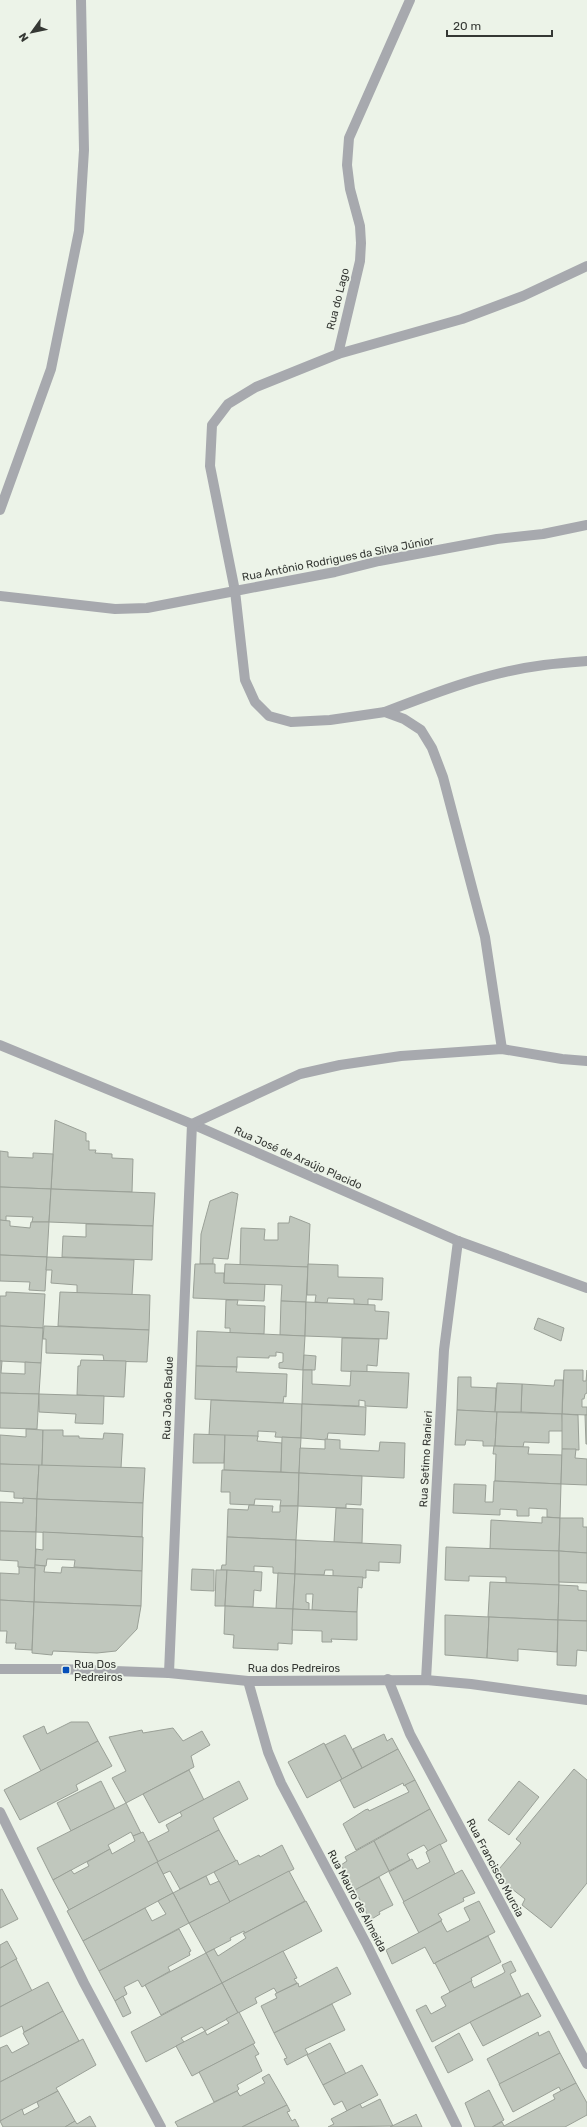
<svg xmlns="http://www.w3.org/2000/svg" width="587" height="2127" font-family="Rubik,sans-serif">
	<style>
		.building { fill: #c0c7bd; stroke: #9aa097 }
		.lines { fill: none; stroke-linecap: round; stroke-linejoin: round }
		.minor { stroke: #a7a9ae; stroke-width: 10 }
		.poi-dot { fill: #054fb9; stroke: #ecf3e8; stroke-width: 1.5 }
		.labels { text-anchor: middle; dominant-baseline: central; stroke-width: 3.5; stroke-linejoin: round; paint-order: stroke }
		.street-label { font-size: 11px; fill: #353834; stroke: #ecf3e8 }
		.poi-label { font-size: 11px; fill: #353834; stroke: #ecf3e8; text-anchor: start }
	</style>
	<rect width="100%" height="100%" fill="#ecf3e8"/>
	<g class="building">
		<polygon points="55,1120 86,1133 86,1141 89,1141 89,1150 96,1150 95,1153 112,1154 112,1158 133,1159 132,1192 51,1189"/>
		<polygon points="0,1151 8,1152 8,1157 33,1158 33,1153 53,1154 51,1189 0,1187"/>
		<polygon points="0,1187 51,1189 49,1222 32,1222 33,1217 6,1216 6,1221 0,1220"/>
		<polygon points="51,1189 155,1193 153,1226 49,1222"/>
		<polygon points="232,1192 238,1194 228,1259 213,1258 213,1264 200,1264 201,1234 210,1201"/>
		<polygon points="290,1216 310,1224 308,1267 240,1265 241,1228 265,1229 264,1240 278,1240 278,1223 289,1223"/>
		<polygon points="0,1220 10,1221 10,1226 30,1228 31,1222 49,1222 47,1257 0,1255"/>
		<polygon points="86,1224 153,1226 152,1260 62,1257 63,1236 86,1237"/>
		<polygon points="0,1255 47,1257 45,1291 29,1290 30,1282 0,1281"/>
		<polygon points="47,1257 134,1260 132,1295 77,1293 77,1285 51,1283 52,1270 46,1270"/>
		<polygon points="195,1264 215,1264 215,1273 224,1273 224,1283 265,1284 264,1301 193,1298"/>
		<polygon points="225,1264 308,1267 306,1302 281,1301 282,1285 224,1283"/>
		<polygon points="308,1264 338,1265 338,1277 383,1278 382,1300 368,1299 368,1305 354,1304 354,1299 328,1298 327,1303 315,1302 316,1295 307,1295"/>
		<polygon points="6,1292 45,1294 43,1328 0,1326 0,1296 6,1296"/>
		<polygon points="60,1292 150,1295 149,1330 58,1326"/>
		<polygon points="226,1300 238,1300 237,1305 265,1306 264,1334 230,1333 230,1328 225,1328"/>
		<polygon points="281,1301 306,1302 305,1336 280,1335"/>
		<polygon points="306,1302 375,1305 375,1311 389,1312 387,1339 305,1336"/>
		<polygon points="538,1318 564,1328 561,1341 534,1329"/>
		<polygon points="0,1326 43,1328 41,1363 0,1361"/>
		<polygon points="44,1326 149,1330 147,1362 104,1361 103,1355 46,1353 46,1339 43,1339"/>
		<polygon points="197,1331 305,1336 303,1370 279,1368 279,1363 283,1362 283,1353 276,1352 276,1356 269,1356 269,1358 237,1357 237,1367 196,1366"/>
		<polygon points="342,1338 379,1339 377,1366 367,1365 367,1372 341,1371"/>
		<polygon points="304,1355 316,1356 315,1370 303,1370"/>
		<polygon points="81,1360 126,1361 124,1397 77,1395 78,1366 80,1366"/>
		<polygon points="0,1361 2,1361 1,1373 25,1374 25,1362 41,1363 39,1394 0,1393"/>
		<polygon points="196,1366 237,1367 236,1372 287,1374 286,1397 284,1396 283,1403 195,1399"/>
		<polygon points="303,1370 312,1370 312,1384 350,1386 351,1371 409,1373 407,1408 365,1406 365,1401 359,1400 359,1406 302,1404"/>
		<polygon points="564,1370 583,1370 583,1381 586,1381 587,1370 587,1393 585,1394 584,1399 582,1399 582,1407 587,1407 587,1415 562,1414"/>
		<polygon points="458,1377 471,1377 471,1387 496,1388 495,1412 457,1410"/>
		<polygon points="555,1380 563,1380 562,1414 521,1412 522,1384 554,1386"/>
		<polygon points="497,1383 522,1384 521,1412 495,1412"/>
		<polygon points="0,1393 39,1394 37,1429 0,1428"/>
		<polygon points="39,1394 104,1396 103,1424 75,1423 76,1414 39,1412"/>
		<polygon points="211,1400 302,1404 301,1438 275,1437 276,1432 258,1431 258,1437 209,1435"/>
		<polygon points="302,1404 366,1407 365,1435 328,1433 327,1440 301,1438"/>
		<polygon points="457,1410 497,1412 495,1446 483,1446 483,1441 466,1440 465,1445 455,1445"/>
		<polygon points="497,1412 562,1414 563,1431 549,1431 549,1443 524,1442 523,1447 495,1446"/>
		<polygon points="562,1414 578,1415 579,1450 562,1449"/>
		<polygon points="585,1415 587,1415 587,1444 586,1444"/>
		<polygon points="26,1429 43,1430 42,1466 0,1464 0,1435 26,1437"/>
		<polygon points="43,1430 63,1430 63,1436 79,1436 79,1438 103,1439 104,1433 123,1434 121,1468 42,1466"/>
		<polygon points="194,1434 225,1435 224,1463 193,1463"/>
		<polygon points="225,1435 258,1436 257,1441 282,1443 281,1472 224,1470"/>
		<polygon points="282,1437 301,1438 299,1473 281,1472"/>
		<polygon points="325,1439 340,1440 340,1449 379,1451 380,1442 405,1443 404,1478 299,1473 300,1448 325,1449"/>
		<polygon points="494,1446 529,1447 528,1454 562,1455 561,1484 495,1481 496,1454 493,1454"/>
		<polygon points="562,1449 576,1449 575,1458 587,1459 587,1485 561,1484"/>
		<polygon points="0,1464 39,1465 37,1499 14,1498 14,1492 0,1491"/>
		<polygon points="39,1465 145,1468 143,1503 37,1499"/>
		<polygon points="222,1470 299,1473 298,1506 280,1506 281,1500 255,1499 254,1505 230,1504 230,1492 221,1492"/>
		<polygon points="299,1473 362,1476 361,1505 346,1504 346,1508 298,1506"/>
		<polygon points="494,1481 561,1484 560,1518 547,1517 547,1509 529,1508 529,1516 517,1516 517,1510 500,1509 500,1515 453,1513 454,1484 486,1485 485,1502 493,1502"/>
		<polygon points="23,1498 37,1499 36,1532 0,1531 0,1502 23,1503"/>
		<polygon points="37,1499 143,1503 142,1537 36,1532"/>
		<polygon points="249,1505 273,1506 272,1512 280,1512 280,1506 298,1506 296,1540 227,1537 228,1509 248,1510"/>
		<polygon points="336,1508 363,1509 362,1543 334,1542"/>
		<polygon points="542,1517 560,1518 559,1551 490,1549 491,1520 542,1523"/>
		<polygon points="560,1518 583,1518 583,1527 587,1527 587,1553 559,1551"/>
		<polygon points="0,1531 36,1532 35,1568 18,1567 18,1561 0,1560"/>
		<polygon points="43,1532 143,1537 142,1571 74,1567 75,1560 47,1559 46,1566 35,1565 36,1549 43,1550"/>
		<polygon points="227,1537 296,1540 295,1574 273,1573 273,1567 254,1566 254,1572 221,1570 222,1565 226,1565"/>
		<polygon points="296,1540 401,1545 400,1563 379,1562 379,1571 366,1570 366,1578 333,1576 333,1570 325,1570 324,1575 295,1574"/>
		<polygon points="446,1547 559,1551 559,1585 506,1583 506,1577 469,1576 469,1581 445,1580"/>
		<polygon points="559,1551 587,1553 587,1583 559,1582"/>
		<polygon points="35,1565 45,1566 44,1572 61,1573 62,1567 142,1571 141,1606 34,1602"/>
		<polygon points="19,1567 35,1568 34,1602 0,1600 0,1573 19,1574"/>
		<polygon points="192,1569 214,1570 214,1591 191,1590"/>
		<polygon points="216,1570 227,1570 225,1606 215,1606"/>
		<polygon points="227,1570 262,1572 261,1591 254,1590 253,1607 225,1606"/>
		<polygon points="278,1573 295,1574 293,1609 276,1609"/>
		<polygon points="295,1574 363,1577 362,1588 358,1587 357,1612 312,1610 313,1594 306,1594 306,1602 309,1603 309,1610 293,1609"/>
		<polygon points="490,1582 559,1585 558,1620 488,1617"/>
		<polygon points="559,1585 578,1586 578,1590 587,1591 587,1621 558,1620"/>
		<polygon points="0,1600 34,1602 32,1650 15,1649 16,1643 6,1643 7,1631 0,1631"/>
		<polygon points="34,1602 141,1606 137,1629 116,1651 97,1653 53,1651 52,1655 32,1653"/>
		<polygon points="225,1606 293,1609 292,1644 278,1643 278,1650 233,1648 234,1635 224,1634"/>
		<polygon points="293,1609 357,1612 357,1640 331,1639 332,1642 322,1642 322,1631 292,1630"/>
		<polygon points="445,1615 489,1617 487,1658 445,1655"/>
		<polygon points="489,1617 558,1620 557,1652 518,1649 518,1661 487,1658"/>
		<polygon points="558,1620 587,1621 587,1651 577,1650 576,1666 557,1665"/>
		<polygon points="71,1722 88,1722 98,1741 41,1771 23,1736 44,1726 47,1734"/>
		<polygon points="173,1728 183,1741 202,1731 210,1745 191,1756 194,1767 126,1803 112,1778 126,1771 109,1737 142,1730 143,1733"/>
		<polygon points="384,1734 387,1741 392,1738 398,1749 362,1768 353,1749"/>
		<polygon points="345,1735 362,1768 342,1779 325,1745"/>
		<polygon points="98,1741 112,1766 76,1785 78,1790 20,1820 4,1790"/>
		<polygon points="324,1743 342,1779 307,1798 288,1762"/>
		<polygon points="398,1749 415,1780 404,1786 403,1783 354,1808 340,1780"/>
		<polygon points="574,1769 587,1780 587,1883 551,1928 522,1905 525,1899 494,1875 521,1843 516,1839"/>
		<polygon points="189,1770 204,1800 159,1823 143,1794"/>
		<polygon points="415,1780 430,1809 356,1850 343,1824 365,1810 368,1809 369,1811 409,1792 405,1785"/>
		<polygon points="101,1781 115,1809 71,1831 57,1803"/>
		<polygon points="239,1781 248,1799 213,1818 219,1830 158,1862 148,1842 169,1831 166,1825 182,1816 180,1812"/>
		<polygon points="519,1781 539,1797 509,1835 488,1820"/>
		<polygon points="126,1803 141,1833 133,1836 131,1832 108,1845 110,1849 53,1880 37,1848"/>
		<polygon points="430,1809 447,1841 428,1851 424,1845 420,1847 407,1854 410,1860 389,1871 374,1841"/>
		<polygon points="219,1830 236,1861 180,1889 170,1871 163,1874 157,1862"/>
		<polygon points="143,1832 158,1862 69,1910 53,1880 71,1870 74,1874 89,1866 87,1862 110,1849 112,1854 135,1841 133,1836"/>
		<polygon points="374,1841 389,1871 355,1890 341,1865 347,1861 345,1857"/>
		<polygon points="440,1844 455,1874 404,1902 389,1872 412,1859 417,1869 430,1862 426,1852"/>
		<polygon points="282,1845 294,1869 230,1902 214,1872 237,1860 239,1865 259,1855 260,1857"/>
		<polygon points="157,1862 173,1893 83,1941 67,1911"/>
		<polygon points="462,1870 475,1893 463,1898 464,1901 438,1914 442,1920 419,1933 403,1902"/>
		<polygon points="289,1871 305,1901 245,1933 244,1931 230,1938 231,1940 206,1953 189,1923"/>
		<polygon points="206,1876 210,1885 219,1881 230,1902 189,1923 173,1893"/>
		<polygon points="379,1877 393,1905 379,1912 380,1914 370,1920 355,1890"/>
		<polygon points="2,1889 18,1919 0,1928 0,1890"/>
		<polygon points="173,1893 189,1923 99,1971 83,1941 145,1908 152,1921 166,1914 158,1901"/>
		<polygon points="306,1901 322,1931 222,1983 206,1953 214,1949 218,1956 246,1938 243,1933 245,1933"/>
		<polygon points="479,1901 495,1932 435,1963 434,1964 425,1947 392,1964 386,1950 441,1921 447,1932 469,1921 470,1920 464,1908"/>
		<polygon points="179,1929 191,1951 189,1952 190,1955 168,1967 170,1971 142,1987 138,1980 124,1987 127,1994 115,2001 99,1971"/>
		<polygon points="488,1936 501,1962 471,1978 472,1981 450,1992 435,1963"/>
		<polygon points="7,1941 17,1959 0,1968 0,1945"/>
		<polygon points="283,1951 297,1978 294,1979 297,1983 277,1993 274,1988 255,1998 257,2003 238,2013 222,1983"/>
		<polygon points="206,1953 222,1983 161,2015 145,1985"/>
		<polygon points="16,1959 32,1991 0,2007 0,1968"/>
		<polygon points="511,1961 516,1971 510,1974 521,1996 432,2042 416,2010 426,2005 431,2014 446,2006 441,1997 471,1981 474,1988 502,1974 505,1972 502,1965"/>
		<polygon points="337,1967 351,1994 274,2033 261,2006 277,1998 275,1994 277,1993 298,1983 299,1987"/>
		<polygon points="48,1982 63,2011 24,2032 22,2026 0,2037 0,2007"/>
		<polygon points="222,1983 238,2013 205,2031 202,2027 181,2038 184,2042 146,2062 131,2032"/>
		<polygon points="528,1993 541,2016 483,2046 470,2022"/>
		<polygon points="123,1996 131,2013 123,2017 115,2001"/>
		<polygon points="332,2004 345,2030 305,2049 308,2054 287,2065 284,2059 287,2058 274,2033"/>
		<polygon points="63,2011 79,2041 0,2082 0,2048 7,2045 12,2053 29,2044 23,2033"/>
		<polygon points="239,2012 255,2043 192,2076 176,2046 205,2031 207,2035 229,2023 226,2019"/>
		<polygon points="549,2031 560,2053 500,2085 487,2059 538,2032 539,2036"/>
		<polygon points="459,2033 473,2060 448,2073 435,2047"/>
		<polygon points="83,2039 96,2065 56,2088 58,2091 0,2121 0,2082"/>
		<polygon points="330,2043 346,2074 323,2085 307,2055"/>
		<polygon points="253,2044 259,2054 255,2056 262,2071 237,2085 239,2089 237,2091 214,2102 199,2072"/>
		<polygon points="560,2053 576,2083 561,2091 559,2087 513,2112 499,2084"/>
		<polygon points="362,2065 378,2095 347,2111 342,2101 334,2105 323,2085"/>
		<polygon points="269,2074 287,2105 242,2127 178,2127 175,2122 237,2091 240,2096 265,2083 262,2078"/>
		<polygon points="576,2083 587,2103 587,2115 565,2127 492,2127 502,2122 504,2126 555,2099 553,2095"/>
		<polygon points="489,2090 504,2120 492,2127 475,2127 465,2103"/>
		<polygon points="58,2091 75,2121 65,2127 3,2127 0,2121 22,2109 24,2115 39,2107 37,2102"/>
		<polygon points="380,2099 393,2126 328,2127 334,2124 331,2119 360,2104 362,2108"/>
		<polygon points="287,2105 290,2111 287,2112 292,2121 295,2119 299,2127 242,2127"/>
		<polygon points="416,2114 422,2127 390,2127 415,2115"/>
		<polygon points="90,2116 96,2127 65,2127 75,2121 77,2124"/>
	</g>
	<g class="lines">
		<g class="minor">
			<polyline points="338,354 360,261 361,243 360,226 350,189 347,165 349,138 410,0"/>
			<polyline points="0,510 51,369 79,231 84,150 81,0"/>
			<polyline points="0,596 115,609 147,608 235,591 210,466 212,425 228,404 256,387 338,354 462,319 523,296 587,266"/>
			<path d="M385,712C437,692 489,672 544,665C558,663 573,662 587,661"/>
			<polyline points="0,1045 192,1124 458,1241 587,1288"/>
			<polyline points="502,1049 485,937 443,777 432,748 421,730 404,719 385,712 330,720 291,722 269,716 255,702 245,680 235,591 335,572 379,561 497,539 543,534 587,525"/>
			<polyline points="0,1669 60,1669 169,1673 248,1681 426,1680 471,1684 587,1700"/>
			<polyline points="169,1673 192,1124 300,1074 340,1065 401,1056 502,1049 562,1059 587,1061"/>
			<polyline points="388,1679 410,1734 587,2064"/>
			<polyline points="426,1680 444,1350 458,1241"/>
			<polyline points="248,1681 268,1752 281,1783 367,1945 457,2127"/>
			<polyline points="0,1812 84,1983 161,2127"/>
		</g>
	</g>
	<rect class="poi-dot" x="62" y="1666" width="8" height="8" rx="2"/>
	<g class="labels">
		<g class="street-label">
			<text transform="translate(338 299) rotate(-76)">Rua do Lago</text>
			<text transform="translate(338 559) rotate(-11)">Rua Antônio Rodrigues da Silva Júnior</text>
			<text transform="translate(298 1158) rotate(24)">Rua José de Araújo Placido</text>
			<text transform="translate(168 1398) rotate(-88)">Rua João Badue</text>
			<text transform="translate(426 1459) rotate(-87)">Rua Setimo Ranieri</text>
			<text x="294" y="1668">Rua dos Pedreiros</text>
			<text transform="translate(495 1868) rotate(62)">Rua Francisco Murcia</text>
			<text transform="translate(357 1901) rotate(62)">Rua Mauro de Almeida</text>
		</g>
		<g class="poi-label">
			<text x="74" y="1664">Rua Dos<tspan x="74" dy="13">Pedreiros</tspan></text>
		</g>
	</g>
	<g transform="translate(32 32) rotate(237)" stroke="#ecf3e8" stroke-width="3" paint-order="stroke">
	<path d="M0-3L7 15L0 10L-7 15Z" fill="#353834"/>
	<text y="-6" font-size="11" font-weight="bold" text-anchor="middle" fill="#353834">N</text>
	</g>
	<path d="M447 30v6h105v-6" fill="none" stroke="#353834" stroke-width="2"/>
	<text x="453" y="30" font-size="12" fill="#353834" stroke="#ecf3e8" stroke-width="3" paint-order="stroke">20 m</text>
</svg>
